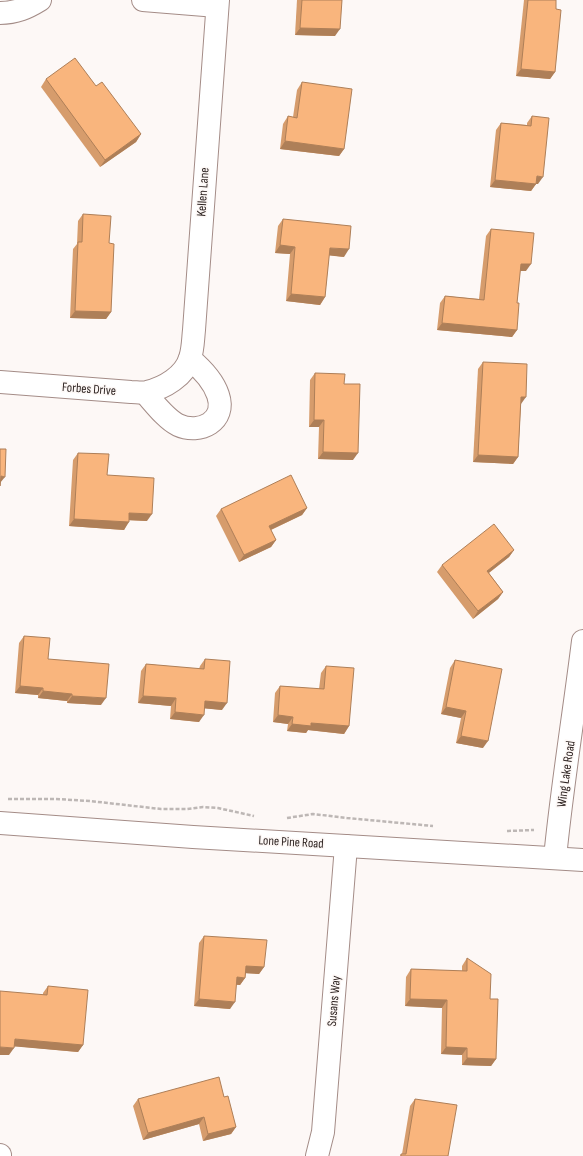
<svg xmlns="http://www.w3.org/2000/svg" width="583" height="1156" font-family="'Sofia Sans Condensed',sans-serif">
	<style>
		.lines { fill: none; stroke-linecap: round; stroke-linejoin: round }
		.minor-casing { stroke: #a48c87; stroke-width: 24 }
		.path { stroke: #bdb7b5; stroke-width: 2.5; stroke-dasharray: 4 2; stroke-linecap: butt }
		.minor { stroke: #fff; stroke-width: 22 }
		.wall { fill: #d69c6c }
		.shaded-wall { fill: #ae7f58 }
		.building { fill: #f9b57d; stroke: #ae7f58 }
		.labels { text-anchor: middle; dominant-baseline: central; stroke-width: 3; stroke-linejoin: round; paint-order: stroke }
		.street-label { font-size: 13px; fill: #2d2321; stroke: #fdf8f6 }
	</style>
	<rect width="100%" height="100%" fill="#fdf8f6"/>
	<g class="lines">
		<defs>
			<g id="minor">
				<polyline points="143,0 217,6"/>
				<path d="M0,13C16,13 27,8 40,0"/>
				<path d="M0,382L131,392C136,392 142,393 147,392C164,388 185,376 190,358C193,350 193,339 194,330L218,0"/>
				<path d="M145,393C154,403 166,419 178,425C200,435 227,421 218,395C213,380 202,369 190,359"/>
				<polyline points="0,823 193,837 583,860"/>
				<path d="M555,858C562,786 574,714 583,641"/>
				<polyline points="0,1155 0,1156"/>
				<polyline points="317,1156 323,1132 346,846"/>
			</g>
		</defs>
		<use href="#minor" class="minor-casing"/>
		<g class="path">
			<polyline points="8,799 56,799 90,801 161,809 187,809 203,807 218,808 254,816"/>
			<polyline points="287,818 313,814 347,818 433,826"/>
			<polyline points="507,831 534,830"/>
		</g>
		<use href="#minor" class="minor"/>
	</g>
	<g class="wall">
		<polygon points="297,0 342,0 335,36 295,35"/>
		<polygon points="524,0 556,0 556,9 555,72 550,79 516,76"/>
		<polygon points="46,79 96,86 141,134 136,142 100,167 41,87"/>
		<polygon points="302,82 344,149 339,156 280,149 283,124 288,116 293,117 297,90"/>
		<polygon points="532,116 538,184 536,184 531,191 490,187 496,130 501,123 527,125 527,123"/>
		<polygon points="83,214 109,243 111,312 106,319 70,318 73,249 77,244 78,221"/>
		<polygon points="283,219 344,257 329,255 325,297 320,305 286,301 290,254 275,253 278,226"/>
		<polygon points="491,229 526,271 520,271 517,303 517,330 512,337 437,330 440,303 445,296 479,299 486,236"/>
		<polygon points="483,362 521,404 518,457 513,464 473,462 478,369"/>
		<polygon points="315,373 344,384 353,460 318,459 319,427 309,427 310,380"/>
		<polygon points="78,453 107,475 147,521 129,520 124,530 69,526 73,460"/>
		<polygon points="307,508 302,515 271,530 276,540 271,547 239,562 216,516 221,509"/>
		<polygon points="514,550 509,557 489,573 503,592 498,599 473,619 437,572 442,565"/>
		<polygon points="24,636 48,659 101,705 67,703 67,701 38,698 38,695 15,693 19,643"/>
		<polygon points="205,659 222,710 204,708 199,722 170,719 171,706 138,703 141,671 146,664 199,669 200,666"/>
		<polygon points="455,660 483,748 456,743 461,718 441,714 450,668"/>
		<polygon points="326,666 349,726 344,734 308,730 306,733 287,731 288,724 273,722 275,693 280,686 319,689 321,673"/>
		<polygon points="204,936 264,967 259,974 246,973 245,978 240,985 236,985 230,1009 194,1006 199,943"/>
		<polygon points="467,958 490,999 496,1059 491,1066 462,1065 462,1055 441,1054 442,1008 405,1006 406,977 411,969 462,971 462,966"/>
		<polygon points="48,986 83,1045 78,1052 14,1046 9,1055 43,995 43,993"/>
		<polygon points="224,1097 236,1127 231,1134 203,1141 199,1124 143,1140 133,1106 138,1099"/>
		<polygon points="415,1099 448,1156 400,1156 401,1154 402,1154 410,1106"/>
	</g>
	<g class="shaded-wall">
		<polygon points="300,28 340,29 335,36 295,35"/>
		<polygon points="521,69 555,72 550,79 516,76"/>
		<polygon points="141,134 136,142 100,167 105,160"/>
		<polygon points="285,141 344,149 339,156 280,149"/>
		<polygon points="537,176 543,177 538,184 532,184"/>
		<polygon points="495,180 536,184 531,191 490,187"/>
		<polygon points="280,245 295,247 290,254 275,253"/>
		<polygon points="330,248 349,249 344,257 325,255"/>
		<polygon points="521,264 531,264 526,271 516,271"/>
		<polygon points="291,294 325,297 320,305 286,301"/>
		<polygon points="75,311 111,312 106,319 70,318"/>
		<polygon points="442,323 517,330 512,337 437,330"/>
		<polygon points="521,397 526,397 521,404"/>
		<polygon points="314,420 324,420 319,427 309,427"/>
		<polygon points="323,452 358,453 353,460 318,459"/>
		<polygon points="478,455 518,457 513,464 473,462"/>
		<polygon points="1,476 5,477 0,483"/>
		<polygon points="307,508 302,515 264,533 269,526"/>
		<polygon points="129,513 152,514 147,521 124,520"/>
		<polygon points="74,519 129,522 124,530 69,526"/>
		<polygon points="276,540 271,547 239,562 244,555"/>
		<polygon points="514,550 509,557 482,578 487,571"/>
		<polygon points="503,592 498,599 473,619 478,611"/>
		<polygon points="20,686 43,688 38,695 15,693"/>
		<polygon points="43,691 72,694 67,701 38,698"/>
		<polygon points="72,696 106,698 101,705 67,703"/>
		<polygon points="143,696 176,698 171,706 138,703"/>
		<polygon points="205,701 227,703 222,710 200,708"/>
		<polygon points="446,707 466,711 461,718 441,714"/>
		<polygon points="175,712 204,715 199,722 170,719"/>
		<polygon points="278,715 293,717 288,724 273,722"/>
		<polygon points="311,723 349,726 344,734 308,730 306,733 287,731 292,724"/>
		<polygon points="461,736 488,741 483,748 456,743"/>
		<polygon points="246,966 264,967 259,974 241,973"/>
		<polygon points="237,977 245,978 240,985 232,984"/>
		<polygon points="199,999 235,1002 230,1009 194,1006"/>
		<polygon points="410,999 447,1000 442,1008 405,1006"/>
		<polygon points="15,1039 83,1045 78,1052 10,1046"/>
		<polygon points="0,1047 14,1048 9,1055 0,1055"/>
		<polygon points="446,1047 467,1048 462,1055 441,1054"/>
		<polygon points="467,1058 496,1059 491,1066 462,1065"/>
		<polygon points="204,1117 199,1124 143,1140 148,1133"/>
		<polygon points="236,1127 231,1134 203,1141 208,1134"/>
	</g>
	<g class="building">
		<polygon points="302,0 342,0 340,29 300,28"/>
		<polygon points="528,0 556,0 556,9 561,10 555,72 521,69"/>
		<polygon points="75,58 96,86 102,82 141,134 105,160 46,79"/>
		<polygon points="302,82 352,89 344,149 285,141 288,116 297,118"/>
		<polygon points="532,116 549,118 543,177 537,176 536,184 495,180 501,123 531,126"/>
		<polygon points="83,214 111,216 109,243 114,244 111,312 75,311 78,242 82,242"/>
		<polygon points="283,219 351,226 349,249 330,248 325,297 291,294 295,247 280,245"/>
		<polygon points="491,229 534,233 531,264 521,264 517,303 519,303 517,330 442,323 445,296 484,300"/>
		<polygon points="483,362 527,364 526,397 521,397 518,457 478,455"/>
		<polygon points="315,373 345,374 344,384 360,384 358,453 323,452 324,420 314,420"/>
		<polygon points="0,449 6,449 5,477 1,476 0,486"/>
		<polygon points="78,453 109,454 107,475 154,478 152,514 129,513 129,522 74,519"/>
		<polygon points="291,475 307,508 269,526 276,540 244,555 221,509"/>
		<polygon points="494,524 514,550 487,571 503,592 478,611 442,565"/>
		<polygon points="24,636 50,638 48,659 109,664 106,698 72,696 72,694 43,691 43,688 20,686"/>
		<polygon points="205,659 230,661 227,703 205,701 204,715 175,712 176,698 143,696 146,664 204,669"/>
		<polygon points="455,660 502,669 488,741 461,736 466,711 446,707"/>
		<polygon points="326,666 354,668 349,726 311,723 311,726 292,724 293,717 278,715 280,686 324,689"/>
		<polygon points="204,936 267,940 264,967 246,966 245,978 237,977 235,1002 199,999"/>
		<polygon points="467,958 491,974 490,999 498,999 496,1059 467,1058 467,1048 446,1047 447,1000 410,999 411,969 467,971"/>
		<polygon points="48,986 88,990 83,1045 15,1039 14,1048 0,1047 0,991 47,995"/>
		<polygon points="219,1077 224,1097 228,1096 236,1127 208,1134 204,1117 148,1133 138,1099"/>
		<polygon points="415,1099 457,1105 448,1156 401,1156 401,1154 406,1154"/>
	</g>
	<g class="labels">
		<g class="street-label">
			<text transform="translate(203 192) rotate(-86)">Kellen Lane</text>
			<text transform="translate(89 389) rotate(4)">Forbes Drive</text>
			<text transform="translate(566 774) rotate(-82)">Wing Lake Road</text>
			<text transform="translate(291 842) rotate(3)">Lone Pine Road</text>
			<text transform="translate(334 1001) rotate(-85)">Susans Way</text>
		</g>
	</g>
</svg>
